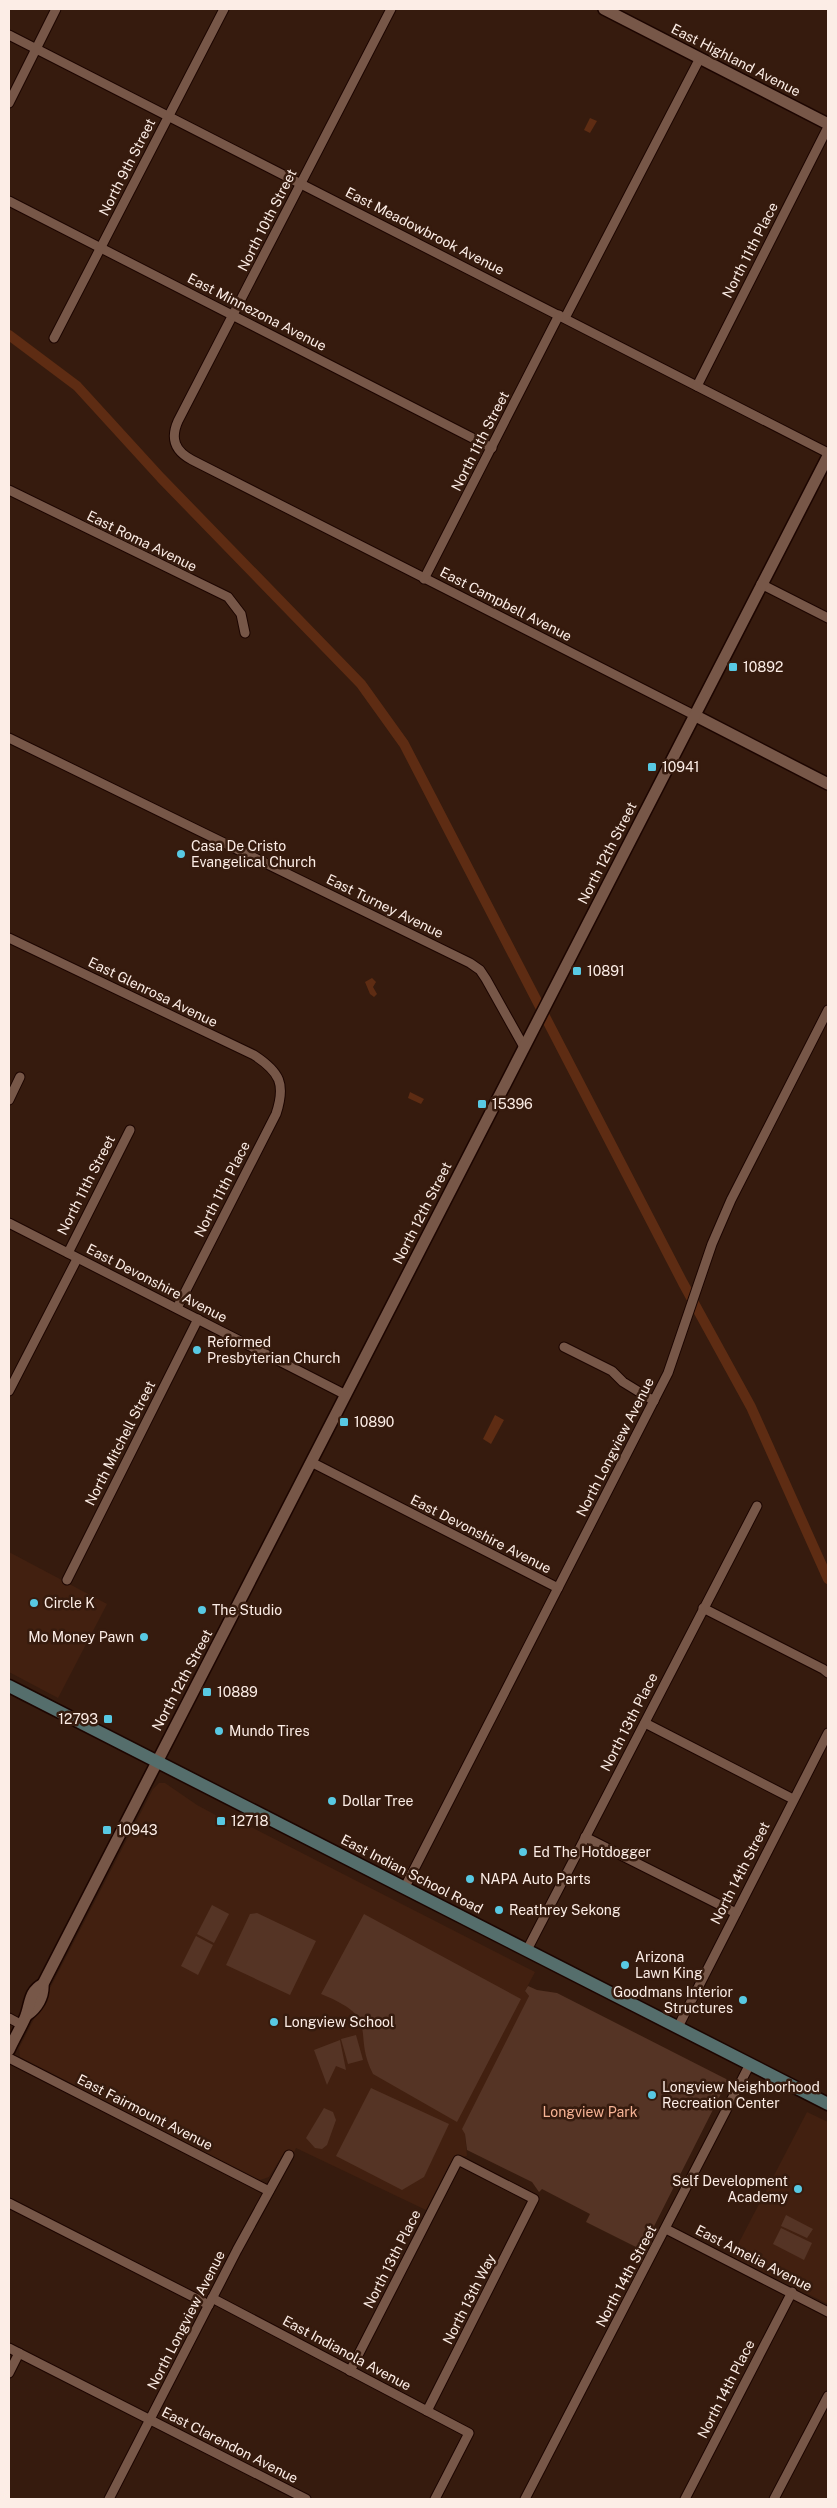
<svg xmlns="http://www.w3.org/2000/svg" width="837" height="2508" font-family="'Public Sans',sans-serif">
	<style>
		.built { fill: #422010 }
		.green { fill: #553425 }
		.water { fill: #5e2c13 }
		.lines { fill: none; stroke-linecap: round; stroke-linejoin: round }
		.canal { stroke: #5e2c13; stroke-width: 10 }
		.minor-casing { stroke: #1c0500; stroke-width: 11 }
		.tertiary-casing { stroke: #1c0500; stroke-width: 14 }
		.secondary-casing { stroke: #1c0500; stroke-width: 15 }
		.minor { stroke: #775748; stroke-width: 9 }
		.tertiary { stroke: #775748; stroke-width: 11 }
		.secondary { stroke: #556e6c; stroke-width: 12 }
		.poi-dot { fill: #58c9e3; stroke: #361b0e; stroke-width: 2 }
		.labels { text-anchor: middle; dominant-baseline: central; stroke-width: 5; stroke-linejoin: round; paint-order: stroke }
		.street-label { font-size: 14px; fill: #fcede6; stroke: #361b0e }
		.poi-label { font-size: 14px; fill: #fcede6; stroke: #361b0e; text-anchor: start }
		.park-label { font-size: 14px; fill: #f7b496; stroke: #361b0e }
	</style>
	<rect width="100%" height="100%" fill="#361b0e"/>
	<g class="built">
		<polygon points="9,1552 107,1604 58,1698 9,1672"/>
		<polygon points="159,1783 165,1783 197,1805 223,1819 245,1824 535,1972 525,1991 529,1996 465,2134 467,2156 456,2158 449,2165 426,2210 296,2148 294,2152 285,2151 269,2177 260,2180 20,2057 19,2048 153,1789"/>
		<polygon points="807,2112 828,2122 828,2304 732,2256"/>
	</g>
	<g class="green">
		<polygon points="212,1905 229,1914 214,1943 197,1934"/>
		<polygon points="257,1913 316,1941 290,1995 226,1965 250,1914"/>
		<path d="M364,1914L521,1999L457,2122L373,2074C351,2031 383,2019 321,1994Z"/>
		<polygon points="196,1936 213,1945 198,1975 181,1966"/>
		<polygon points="528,1986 537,1990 557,1993 728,2080 642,2250 586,2222 590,2214 542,2189 539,2192 532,2182 467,2150 465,2134 462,2129 529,1996 525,1991"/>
		<polygon points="356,2035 363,2060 348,2064 341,2039"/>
		<polygon points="340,2040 346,2070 336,2066 327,2085 314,2050"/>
		<polygon points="371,2088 449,2124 424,2177 402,2190 336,2156"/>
		<polygon points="324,2108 333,2112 336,2120 327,2145 322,2149 315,2148 306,2138"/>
		<polygon points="786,2215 813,2229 807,2238 781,2226"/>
		<polygon points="781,2228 812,2243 804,2260 773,2244"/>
	</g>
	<g class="water">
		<polygon points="590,118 597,121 590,133 584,130"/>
		<polygon points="372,978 376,982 373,987 377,994 374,997 370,994 365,982"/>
		<polygon points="410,1092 424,1099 421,1104 408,1098"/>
		<polygon points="495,1415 504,1420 491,1444 483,1439"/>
	</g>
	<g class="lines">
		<polyline class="canal" points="9,335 77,386 161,478 361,684 404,744 683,1283 751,1407 828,1579"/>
		<defs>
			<g id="minor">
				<path d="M391,9L178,421C170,439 175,451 192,460L694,715"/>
				<polyline points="9,35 828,453"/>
				<polyline points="9,103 56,9"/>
				<polyline points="9,201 492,448"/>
				<polyline points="565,318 700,58"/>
				<polyline points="54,338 224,9"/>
				<polyline points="697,386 828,127"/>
				<polyline points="9,490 228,597 241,614 245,633"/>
				<polyline points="424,579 559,315"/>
				<polyline points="761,584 828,618"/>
				<polyline points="9,738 470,963 480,970 486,979 524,1047"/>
				<path d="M9,938L254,1055C280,1072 286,1084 276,1114L177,1308"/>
				<polyline points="9,1100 20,1077"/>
				<polyline points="9,1223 346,1395"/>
				<polyline points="68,1253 130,1130"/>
				<polyline points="564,1347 612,1371 623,1382 654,1401"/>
				<polyline points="9,1391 77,1259"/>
				<polyline points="311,1462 558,1588"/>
				<polyline points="67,1580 198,1319"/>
				<polyline points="703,1608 823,1669 828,1673"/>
				<polyline points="645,1723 793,1799"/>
				<polyline points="585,1837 736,1913"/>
				<polyline points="405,1887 668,1373 712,1244 731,1200 828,1010"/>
				<polyline points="527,1950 757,1506"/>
				<polyline points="9,2018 22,2025"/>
				<polyline points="678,2027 828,1733"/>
				<polyline points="9,2058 269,2191"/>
				<polyline points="9,2203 209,2305"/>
				<polyline points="666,2229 828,2312"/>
				<polyline points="212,2298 469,2433 435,2499"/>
				<polyline points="9,2348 306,2499"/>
				<polyline points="350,2371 458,2160 534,2199 427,2411"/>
				<polyline points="9,2373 19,2353"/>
				<polyline points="109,2499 237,2250 289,2155"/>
				<polyline points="525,2499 750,2064"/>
				<polyline points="685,2499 792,2292"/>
				<polyline points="774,2499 828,2396"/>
			</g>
			<g id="tertiary">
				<polyline points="604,9 828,124"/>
				<polyline points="694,715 828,784"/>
				<path d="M27,2015C37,2008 44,1997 43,1984L828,456"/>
				<path d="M9,2050C14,2039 20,2029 25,2018C31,2004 28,1992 43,1984"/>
			</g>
			<polyline id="secondary" points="9,1686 828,2104"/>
		</defs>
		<use href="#minor" class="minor-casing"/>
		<use href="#tertiary" class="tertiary-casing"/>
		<use href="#secondary" class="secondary-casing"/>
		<use href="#minor" class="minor"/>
		<use href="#tertiary" class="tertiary"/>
		<use href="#secondary" class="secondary"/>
	</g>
	<g class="poi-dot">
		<rect x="728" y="662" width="10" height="10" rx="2.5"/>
		<rect x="647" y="762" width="10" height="10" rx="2.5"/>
		<circle cx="181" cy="854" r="5"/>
		<rect x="572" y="966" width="10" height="10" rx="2.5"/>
		<rect x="477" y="1099" width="10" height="10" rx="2.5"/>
		<circle cx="197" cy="1350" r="5"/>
		<rect x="339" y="1417" width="10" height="10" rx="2.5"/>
		<circle cx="34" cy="1603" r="5"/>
		<circle cx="202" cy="1610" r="5"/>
		<circle cx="144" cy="1637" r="5"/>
		<rect x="202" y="1687" width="10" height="10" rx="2.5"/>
		<rect x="103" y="1714" width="10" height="10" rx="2.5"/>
		<circle cx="219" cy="1731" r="5"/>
		<circle cx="332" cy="1801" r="5"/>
		<rect x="216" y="1816" width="10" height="10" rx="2.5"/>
		<rect x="102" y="1825" width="10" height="10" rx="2.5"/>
		<circle cx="523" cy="1852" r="5"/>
		<circle cx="470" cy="1879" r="5"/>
		<circle cx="499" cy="1910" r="5"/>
		<circle cx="625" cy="1965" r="5"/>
		<circle cx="743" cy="2000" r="5"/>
		<circle cx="274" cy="2022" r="5"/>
		<circle cx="652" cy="2095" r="5"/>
		<circle cx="798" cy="2189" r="5"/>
	</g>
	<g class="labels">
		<g class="street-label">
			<text transform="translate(736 60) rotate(27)">East Highland Avenue</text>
			<text transform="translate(127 167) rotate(-63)">North 9th Street</text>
			<text transform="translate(267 220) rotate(-63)">North 10th Street</text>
			<text transform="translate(425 231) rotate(27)">East Meadowbrook Avenue</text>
			<text transform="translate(750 250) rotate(-63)">North 11th Place</text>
			<text transform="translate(257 312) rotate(27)">East Minnezona Avenue</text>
			<text transform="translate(480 441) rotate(-63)">North 11th Street</text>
			<text transform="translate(142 541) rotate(26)">East Roma Avenue</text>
			<text transform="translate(506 604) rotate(27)">East Campbell Avenue</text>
			<text transform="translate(607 853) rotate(-63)">North 12th Street</text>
			<text transform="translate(385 906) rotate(26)">East Turney Avenue</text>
			<text transform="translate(153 992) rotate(26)">East Glenrosa Avenue</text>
			<text transform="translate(86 1185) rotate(-63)">North 11th Street</text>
			<text transform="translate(222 1189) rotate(-63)">North 11th Place</text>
			<text transform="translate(422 1213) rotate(-63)">North 12th Street</text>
			<text transform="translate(157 1283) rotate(27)">East Devonshire Avenue</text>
			<text transform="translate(120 1443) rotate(-63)">North Mitchell Street</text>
			<text transform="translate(615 1447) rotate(-63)">North Longview Avenue</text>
			<text transform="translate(481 1534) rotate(27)">East Devonshire Avenue</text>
			<text transform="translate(182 1680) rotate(-62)">North 12th Street</text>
			<text transform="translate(629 1722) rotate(-63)">North 13th Place</text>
			<text transform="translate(740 1873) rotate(-63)">North 14th Street</text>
			<text transform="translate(412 1874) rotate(27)">East Indian School Road</text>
			<text transform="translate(145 2112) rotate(27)">East Fairmount Avenue</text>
			<text transform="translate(754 2258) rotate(27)">East Amelia Avenue</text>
			<text transform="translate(392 2259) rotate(-63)">North 13th Place</text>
			<text transform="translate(626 2276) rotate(-62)">North 14th Street</text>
			<text transform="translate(469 2299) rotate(-63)">North 13th Way</text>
			<text transform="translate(186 2320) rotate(-63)">North Longview Avenue</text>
			<text transform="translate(347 2353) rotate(28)">East Indianola Avenue</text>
			<text transform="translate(726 2389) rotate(-63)">North 14th Place</text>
			<text transform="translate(230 2445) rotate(27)">East Clarendon Avenue</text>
		</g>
		<g class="poi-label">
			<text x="743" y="667">10892</text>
			<text x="662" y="767">10941</text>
			<text x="191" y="846">Casa De Cristo<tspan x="191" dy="16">Evangelical Church</tspan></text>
			<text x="587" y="971">10891</text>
			<text x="492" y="1104">15396</text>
			<text x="207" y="1342">Reformed<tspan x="207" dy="16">Presbyterian Church</tspan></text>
			<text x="354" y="1422">10890</text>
			<text x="44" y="1603">Circle K</text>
			<text x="212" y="1610">The Studio</text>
			<text x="134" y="1637" text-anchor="end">Mo Money Pawn</text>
			<text x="217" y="1692">10889</text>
			<text x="98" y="1719" text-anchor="end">12793</text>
			<text x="229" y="1731">Mundo Tires</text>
			<text x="342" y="1801">Dollar Tree</text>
			<text x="231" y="1821">12718</text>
			<text x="117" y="1830">10943</text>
			<text x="533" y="1852">Ed The Hotdogger</text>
			<text x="480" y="1879">NAPA Auto Parts</text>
			<text x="509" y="1910">Reathrey Sekong</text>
			<text x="635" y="1957">Arizona<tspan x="635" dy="16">Lawn King</tspan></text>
			<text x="733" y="1992" text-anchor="end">Goodmans Interior<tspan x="733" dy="16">Structures</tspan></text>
			<text x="284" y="2022">Longview School</text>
			<text x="662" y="2087">Longview Neighborhood<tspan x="662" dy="16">Recreation Center</tspan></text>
			<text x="788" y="2181" text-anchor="end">Self Development<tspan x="788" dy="16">Academy</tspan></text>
		</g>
		<g class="park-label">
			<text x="590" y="2112">Longview Park</text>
		</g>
	</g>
	<rect width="837" height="2508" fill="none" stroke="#fcede6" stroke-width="20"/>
</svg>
